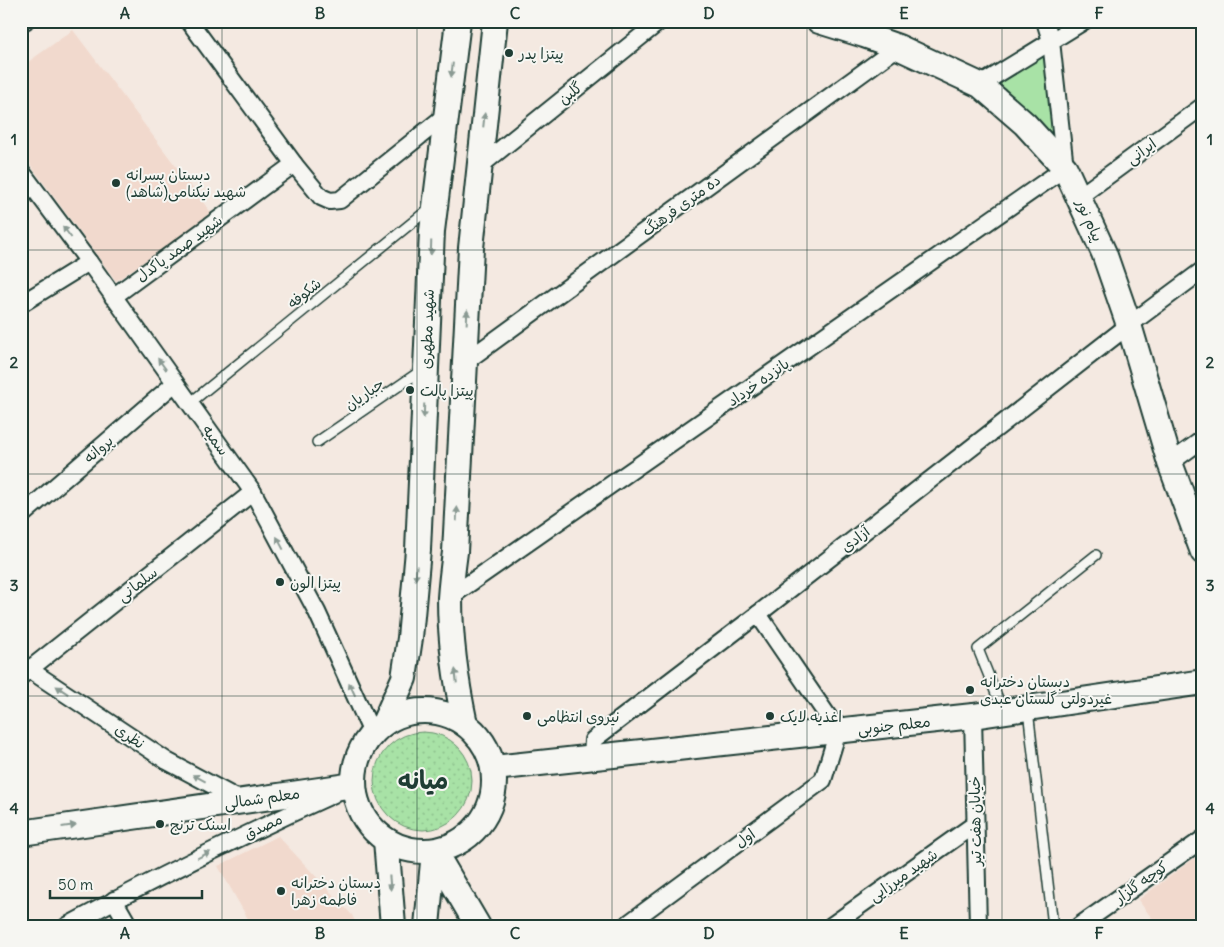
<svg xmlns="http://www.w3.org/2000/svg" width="1224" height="947" font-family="Delius,'Playpen Sans Arabic',sans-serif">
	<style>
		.built { fill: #f1d9cd }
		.grass { fill: #a8e2a6; stroke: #64906d }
		.park { fill: url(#park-dots); stroke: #64906d }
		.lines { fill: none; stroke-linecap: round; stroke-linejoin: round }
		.lane-casing { stroke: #1f3d34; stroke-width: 12 }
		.street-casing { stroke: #1f3d34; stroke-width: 20 }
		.secondary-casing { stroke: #1f3d34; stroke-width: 28 }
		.lane { stroke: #f6f6f2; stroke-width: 9 }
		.street { stroke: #f6f6f2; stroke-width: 16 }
		.secondary { stroke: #f6f6f2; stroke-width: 24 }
		.oneway { fill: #8a9a93 }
		.grid { fill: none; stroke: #1f3d34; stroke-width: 1; stroke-opacity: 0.55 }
		.poi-dot { fill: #1f3d34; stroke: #f6f6f2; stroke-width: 2 }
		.labels { text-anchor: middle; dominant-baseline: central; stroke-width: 4; stroke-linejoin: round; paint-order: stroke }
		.poi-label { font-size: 15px; fill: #1f3d34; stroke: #f6f6f2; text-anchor: start }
		.street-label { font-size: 15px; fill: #1f3d34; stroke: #f6f6f2 }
		.town-label { font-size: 25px; font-weight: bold; fill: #1f3d34; stroke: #f6f6f2 }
		.neatline { fill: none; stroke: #1f3d34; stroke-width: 2 }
		.grid-label { font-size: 16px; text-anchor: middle; font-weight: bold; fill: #1f3d34 }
	</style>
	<defs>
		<pattern id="park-dots" width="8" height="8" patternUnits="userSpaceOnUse" patternTransform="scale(1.25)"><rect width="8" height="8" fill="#a8e2a6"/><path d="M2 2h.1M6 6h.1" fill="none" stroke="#90c390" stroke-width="1.8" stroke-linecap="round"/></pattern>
	</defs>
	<rect width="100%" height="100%" fill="#f4e9e1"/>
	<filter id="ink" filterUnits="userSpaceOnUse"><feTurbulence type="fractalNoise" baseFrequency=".02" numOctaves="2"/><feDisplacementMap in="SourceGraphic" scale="10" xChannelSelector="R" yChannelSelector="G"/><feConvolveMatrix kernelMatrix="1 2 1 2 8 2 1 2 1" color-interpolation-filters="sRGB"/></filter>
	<g filter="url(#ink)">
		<g class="built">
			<polygon points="73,30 212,214 116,281 21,152 21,67"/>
			<polygon points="278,836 352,915 357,926 252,926 218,866"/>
			<polygon points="1203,852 1203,926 1158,926 1138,900"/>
		</g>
		<polygon class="grass" points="1045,53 1056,149 992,86"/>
		<circle class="park" cx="423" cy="781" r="49"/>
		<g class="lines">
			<defs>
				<g id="lane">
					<polyline points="190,403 430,208"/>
					<polyline points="317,442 422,370"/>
					<polyline points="1028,710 1053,926"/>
					<polyline points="1003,711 978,649 1096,555"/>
				</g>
				<g id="street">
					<polyline points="189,21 294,164 321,197 330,201 340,200 446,115"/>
					<polyline points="21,22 25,21"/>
					<polyline points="980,85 1084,21"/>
					<polyline points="480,166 660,21"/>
					<polyline points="21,171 89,262 253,492 317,612 372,733"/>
					<polyline points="1080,196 1203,106"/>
					<polyline points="113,297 294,164"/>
					<polyline points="21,304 89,262"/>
					<polyline points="465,362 898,47"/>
					<polyline points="1170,463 1203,439"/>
					<polyline points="21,516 175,383"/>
					<polyline points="450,597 1065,168 1051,41 1045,21"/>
					<polyline points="21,664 167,761 242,801"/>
					<polyline points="21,676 253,492"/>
					<polyline points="973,716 978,926"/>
					<polyline points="592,757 593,740 758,614 1129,325 1203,270"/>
					<polyline points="114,900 129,926"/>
					<path d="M67,926C155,878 243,835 334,794"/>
					<polyline points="625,926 823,780 838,731 758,614"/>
					<polyline points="831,926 975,824"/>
					<polyline points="1079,926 1203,839"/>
				</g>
				<g id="secondary">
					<polyline points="819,21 864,35 898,47 980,85 1025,124 1065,168 1104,253 1129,325 1170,463 1203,552"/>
					<circle cx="424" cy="781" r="70"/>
					<polyline points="384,723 404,678 410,638 418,550 432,231 458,21"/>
					<path d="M465,724C456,682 450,641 450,598C451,583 453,567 455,552L471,248L495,21"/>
					<polyline points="494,768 973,716 1203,682"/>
					<polyline points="21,833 354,785"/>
					<polyline points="386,840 393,926"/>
					<polyline points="434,851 478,926"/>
					<polyline points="427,926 434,851"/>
				</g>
			</defs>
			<use href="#lane" class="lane-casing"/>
			<use href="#street" class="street-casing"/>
			<use href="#secondary" class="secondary-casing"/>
			<use href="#lane" class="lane"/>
			<use href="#street" class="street"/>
			<use href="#secondary" class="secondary"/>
		</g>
		<defs><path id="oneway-solid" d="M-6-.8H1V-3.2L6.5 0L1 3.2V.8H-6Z" transform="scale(1.25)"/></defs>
		<g class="oneway">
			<use href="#oneway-solid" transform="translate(452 70) rotate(97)"/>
			<use href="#oneway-solid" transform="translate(484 120) rotate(-84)"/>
			<use href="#oneway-solid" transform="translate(67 232) rotate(-127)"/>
			<use href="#oneway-solid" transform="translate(431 248) rotate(92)"/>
			<use href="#oneway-solid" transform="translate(467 317) rotate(-87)"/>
			<use href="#oneway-solid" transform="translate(162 364) rotate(-126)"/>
			<use href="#oneway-solid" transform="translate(424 411) rotate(92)"/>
			<use href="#oneway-solid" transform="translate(457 514) rotate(-87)"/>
			<use href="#oneway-solid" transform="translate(280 543) rotate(-118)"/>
			<use href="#oneway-solid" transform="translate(416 573) rotate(95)"/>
			<use href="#oneway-solid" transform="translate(456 676) rotate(-96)"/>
			<use href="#oneway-solid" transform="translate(352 689) rotate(-115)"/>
			<use href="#oneway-solid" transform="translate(62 690) rotate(-146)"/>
			<use href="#oneway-solid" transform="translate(199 778) rotate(-152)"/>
			<use href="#oneway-solid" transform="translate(69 826) rotate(-8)"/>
			<use href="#oneway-solid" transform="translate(204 855) rotate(-26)"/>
			<use href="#oneway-solid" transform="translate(390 883) rotate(85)"/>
		</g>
	</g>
	<path class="grid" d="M222,21V926M417,21V926M612,21V926M807,21V926M1002,21V926M21,250H1203M21,474H1203M21,696H1203"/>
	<g class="poi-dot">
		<circle cx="509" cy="53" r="5"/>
		<circle cx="116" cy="183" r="5"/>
		<circle cx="410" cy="390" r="5"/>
		<circle cx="280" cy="582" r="5"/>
		<circle cx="970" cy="690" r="5"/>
		<circle cx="527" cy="716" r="5"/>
		<circle cx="770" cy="716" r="5"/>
		<circle cx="160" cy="824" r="5"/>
		<circle cx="281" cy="891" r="5"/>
	</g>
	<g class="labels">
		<g class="poi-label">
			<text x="519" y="53">پیتزا پدر</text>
			<text x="126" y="174">دبستان پسرانه<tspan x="126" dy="17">شهید نیکنامی(شاهد)</tspan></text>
			<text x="420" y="390">پیتزا پالت</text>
			<text x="290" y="582">پیتزا الون</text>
			<text x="980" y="681">دبستان دخترانه<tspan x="980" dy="17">غیردولتی گلستان عبدی</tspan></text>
			<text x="537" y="716">نیروی انتظامی</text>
			<text x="780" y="716">اغذیه لایک</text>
			<text x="170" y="824">اسنک ترنج</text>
			<text x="291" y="882">دبستان دخترانه<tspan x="291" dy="17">فاطمه زهرا</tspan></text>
		</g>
		<g class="street-label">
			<text transform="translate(570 93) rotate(-39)">گلبن</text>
			<text transform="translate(1141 151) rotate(-36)">ایرانی</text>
			<text transform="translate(681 205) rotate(-36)">ده متری فرهنگ</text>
			<text transform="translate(1090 220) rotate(66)">پیام نور</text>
			<text transform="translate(179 248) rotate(-36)">شهید صمد پاکدل</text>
			<text transform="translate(304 293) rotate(-39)">شکوفه</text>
			<text transform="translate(427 329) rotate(-88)">شهید مطهری</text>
			<text transform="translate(758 382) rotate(-35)">پانزده خرداد</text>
			<text transform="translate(364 394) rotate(-35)">جباریان</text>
			<text transform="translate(216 440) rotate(54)">سمیه</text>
			<text transform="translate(98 449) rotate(-41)">پروانه</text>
			<text transform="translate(855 539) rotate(-38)">آزادی</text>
			<text transform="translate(137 584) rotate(-38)">سلمانی</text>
			<text transform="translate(894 725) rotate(-6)">معلم جنوبی</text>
			<text transform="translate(130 736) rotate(34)">نظری</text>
			<text transform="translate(262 798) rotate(-8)">معلم شمالی</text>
			<text transform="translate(975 821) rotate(-91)">خیابان هفت تیر</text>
			<text transform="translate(263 826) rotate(-25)">مصدق</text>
			<text transform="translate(745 838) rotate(-36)">اول</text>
			<text transform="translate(903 875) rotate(-35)">شهید میرزایی</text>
			<text transform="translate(1141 882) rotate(-35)">کوچه گلزار</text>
		</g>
		<g class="town-label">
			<text x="423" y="780">میانه</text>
		</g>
	</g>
	<rect width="1224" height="947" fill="none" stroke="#f6f6f2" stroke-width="55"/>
	<path d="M50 890v8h152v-8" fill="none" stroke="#1f3d34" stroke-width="2.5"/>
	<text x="58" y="890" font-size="15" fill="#1f3d34" stroke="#f6f6f2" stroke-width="4" paint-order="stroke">50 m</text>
	<rect x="28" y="28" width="1168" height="892" class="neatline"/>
	<g class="grid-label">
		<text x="125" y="19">A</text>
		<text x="320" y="19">B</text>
		<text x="515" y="19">C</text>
		<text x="709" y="19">D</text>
		<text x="904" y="19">E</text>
		<text x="1099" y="19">F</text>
		<text x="14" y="145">1</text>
		<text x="1210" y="145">1</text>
		<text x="14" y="368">2</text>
		<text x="1210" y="368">2</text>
		<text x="14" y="591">3</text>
		<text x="1210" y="591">3</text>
		<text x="14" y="814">4</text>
		<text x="1210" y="814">4</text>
		<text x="125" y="939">A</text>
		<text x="320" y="939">B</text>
		<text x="515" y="939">C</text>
		<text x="709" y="939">D</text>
		<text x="904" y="939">E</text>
		<text x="1099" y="939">F</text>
	</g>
</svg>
